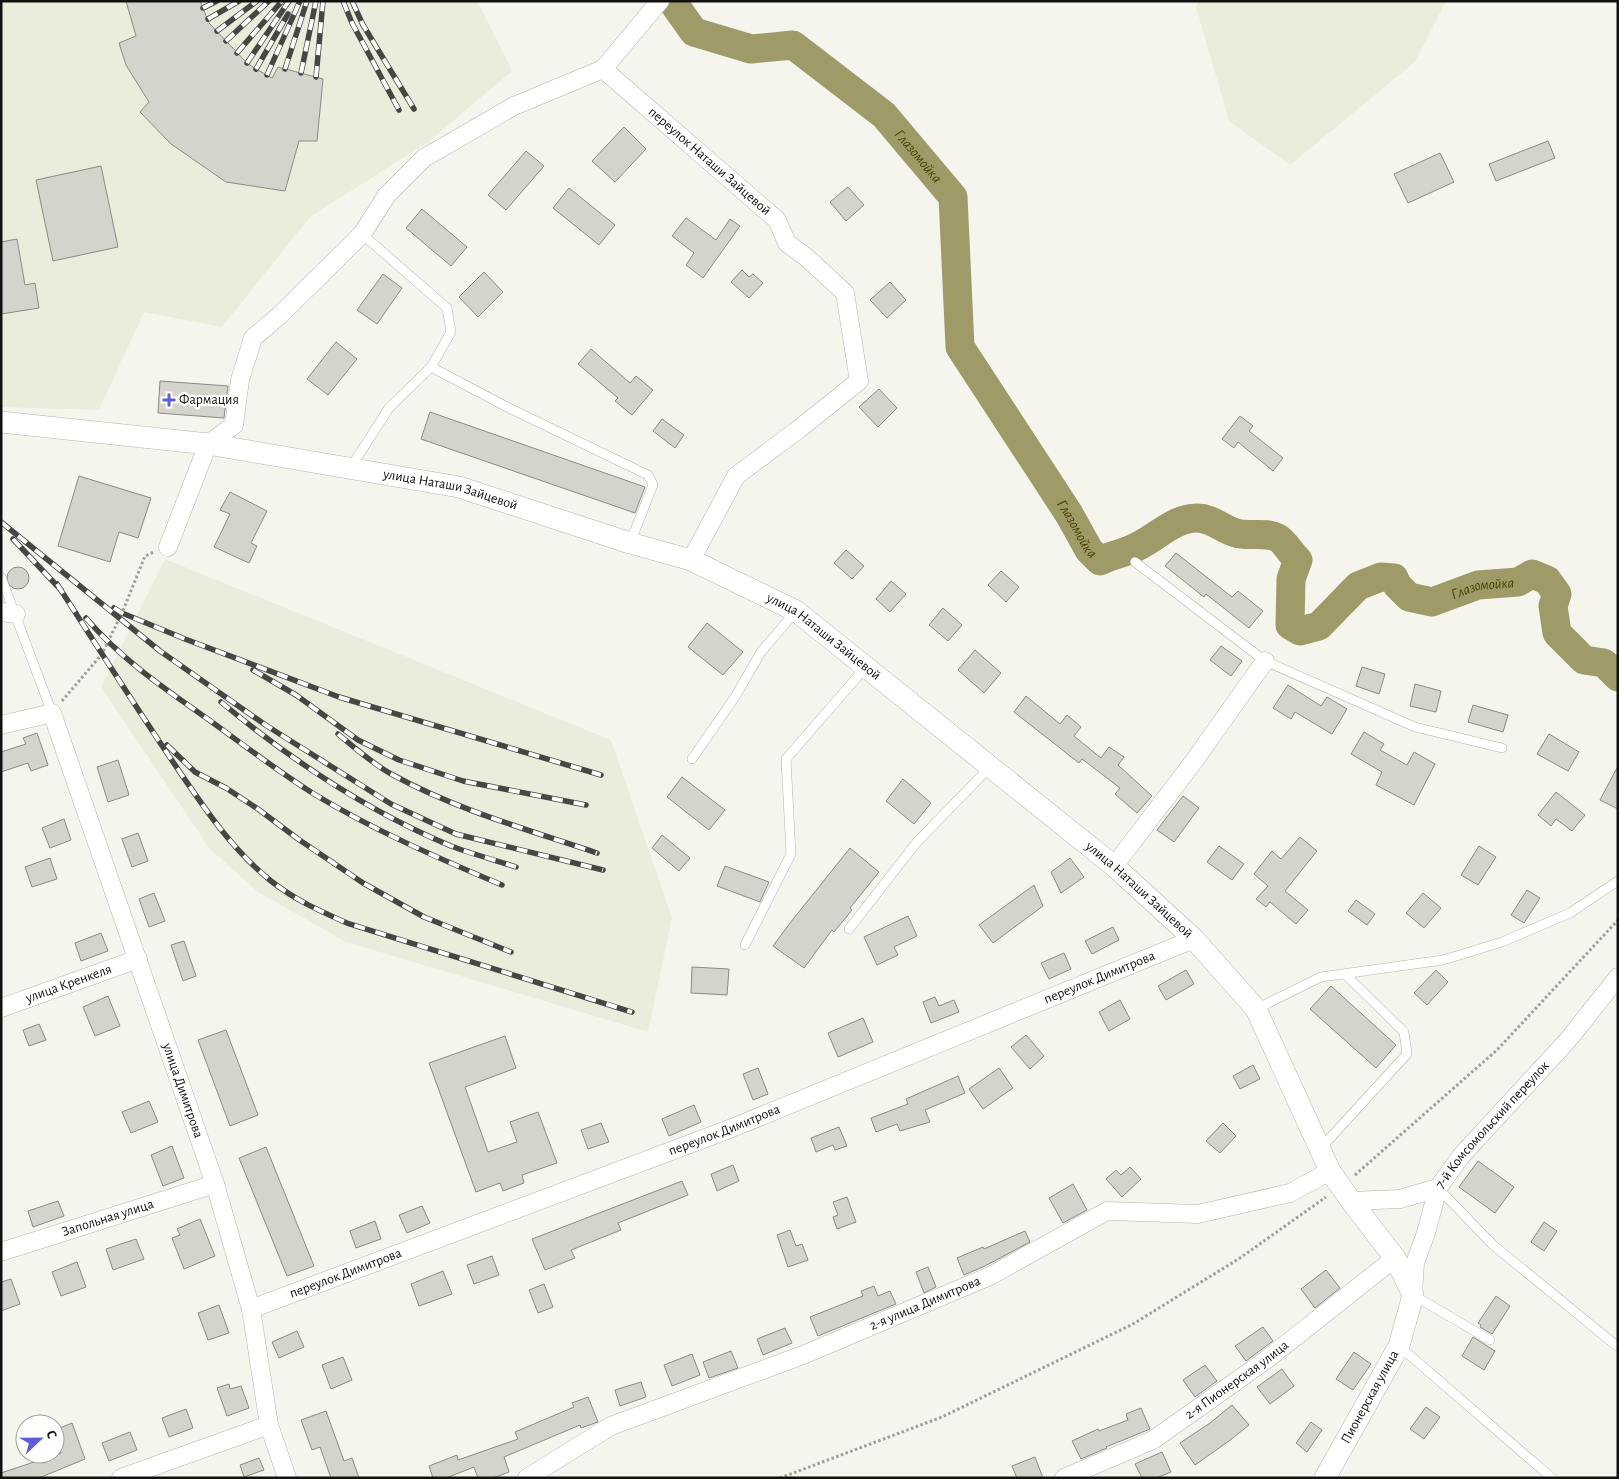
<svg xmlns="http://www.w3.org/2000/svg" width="1619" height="1479" font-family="'Alegreya Sans',sans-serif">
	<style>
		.built { fill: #ececdc }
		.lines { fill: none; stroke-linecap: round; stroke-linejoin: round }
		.river { stroke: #9e9b69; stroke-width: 29 }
		.building { fill: #d4d4cc; stroke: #8b8b84 }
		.service-casing { stroke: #b4b3ac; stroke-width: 10 }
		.minor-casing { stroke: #b4b3ac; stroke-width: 19 }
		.tertiary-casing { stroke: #b4b3ac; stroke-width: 22 }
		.path { stroke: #9f9e99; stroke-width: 3; stroke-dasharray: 2.5 2.5; stroke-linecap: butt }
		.service { stroke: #fff; stroke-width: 9 }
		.minor { stroke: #fff; stroke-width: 18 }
		.tertiary { stroke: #fff; stroke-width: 21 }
		.rail-casing { stroke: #474643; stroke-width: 5.5 }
		.rail { stroke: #fff; stroke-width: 4; stroke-dasharray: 11; stroke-linecap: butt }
		.poi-dot { fill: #5e5ed7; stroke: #fff; stroke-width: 2 }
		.labels { text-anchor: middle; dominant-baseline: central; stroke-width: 4.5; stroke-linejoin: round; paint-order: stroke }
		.street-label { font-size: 14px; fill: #12110f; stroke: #fff }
		.poi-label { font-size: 14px; fill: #12110f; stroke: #fff; text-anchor: start }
		.water-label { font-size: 15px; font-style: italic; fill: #474200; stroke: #fff }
	</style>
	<rect width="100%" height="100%" fill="#f5f5ee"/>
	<g class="built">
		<polygon points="1,1 477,1 512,71 428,142 310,217 222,327 144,312 99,410 1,407"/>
		<polygon points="1199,1 1446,1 1415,62 1290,165 1229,121 1196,7"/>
		<polygon points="165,559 611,740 672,918 648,1032 346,942 258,892 210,849 101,687"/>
	</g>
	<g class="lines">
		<path class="river" id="s1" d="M672,1L694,32L751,49L793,45L884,115L953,197L960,347L1069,514L1089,550L1100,561C1111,555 1121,554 1132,549C1155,540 1172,518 1197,518C1212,518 1222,529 1236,533C1249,537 1265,531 1278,538C1285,542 1291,554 1298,560L1291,579L1290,625L1300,631L1319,626L1358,586L1381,577L1394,578L1397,585L1409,597L1432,602L1478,585L1518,582L1532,574L1547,580L1557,594L1553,606L1557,633L1584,660L1604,663L1618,677"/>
	</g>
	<g class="building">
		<polygon points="126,1 200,1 209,23 247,63 256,69 272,78 278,67 323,79 317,141 299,141 285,191 226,182 171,144 140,112 149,102 126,65 119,43 136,36"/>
		<polygon points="624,127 646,149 615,182 592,161"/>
		<polygon points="1548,141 1555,158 1496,181 1489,164"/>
		<polygon points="526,151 544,166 506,210 488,195"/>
		<polygon points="1440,153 1454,182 1408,203 1394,174"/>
		<polygon points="101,166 118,247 53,261 36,180"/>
		<polygon points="848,187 864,205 846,221 830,202"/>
		<polygon points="569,188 615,225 599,245 553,208"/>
		<polygon points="422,209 467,247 451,266 406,228"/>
		<polygon points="686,218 716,240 730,219 740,226 703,278 686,265 694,253 672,236"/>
		<polygon points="17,239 25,285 35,283 39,308 1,314 1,242"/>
		<polygon points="742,270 749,277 753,274 763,283 749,298 731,282"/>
		<polygon points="484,272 503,292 478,317 459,297"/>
		<polygon points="383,274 402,288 377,324 357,310"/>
		<polygon points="890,282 906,300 887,318 870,300"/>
		<polygon points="336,342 357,359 328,395 307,379"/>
		<polygon points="591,349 630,383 636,376 653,390 632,415 615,401 618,398 578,364"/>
		<polygon points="160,381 228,386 224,418 158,413"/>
		<polygon points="879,389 897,408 878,427 859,407"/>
		<polygon points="430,412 645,487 635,513 421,439"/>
		<polygon points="1240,416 1253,426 1249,431 1283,458 1273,471 1238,442 1234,448 1222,439"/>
		<polygon points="662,419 684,435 675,448 653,431"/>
		<polygon points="79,476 151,498 138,538 119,532 110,562 58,546"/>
		<polygon points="230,492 267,511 251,543 257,546 249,563 214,547 230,514 220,510"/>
		<polygon points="846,550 864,566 852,579 834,563"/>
		<polygon points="1176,553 1232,597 1238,591 1263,611 1249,628 1206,594 1204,597 1165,566"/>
		<circle cx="18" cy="578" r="11"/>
		<polygon points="1001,571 1019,587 1006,602 988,585"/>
		<polygon points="891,581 906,594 890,612 876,599"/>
		<polygon points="943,608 962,625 948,641 929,625"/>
		<polygon points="707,623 743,652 723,675 688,647"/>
		<polygon points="1221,646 1242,661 1231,676 1210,660"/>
		<polygon points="975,650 1001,673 984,693 958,670"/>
		<polygon points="1362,667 1385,674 1379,694 1356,686"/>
		<polygon points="1415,684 1441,691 1436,712 1410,706"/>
		<polygon points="1288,685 1321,706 1327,697 1347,709 1332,734 1295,712 1291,719 1273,708"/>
		<polygon points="1026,696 1060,724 1067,715 1081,727 1074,736 1101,758 1109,747 1124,757 1118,765 1152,796 1137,813 1115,794 1120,788 1082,759 1079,763 1014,712"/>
		<polygon points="1473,705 1508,715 1503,732 1468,722"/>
		<polygon points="1364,732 1384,744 1380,750 1407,765 1414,752 1435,764 1414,805 1376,785 1382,772 1351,754"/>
		<polygon points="37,733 48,765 31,771 28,763 1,772 1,752 26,744 23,738"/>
		<polygon points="1549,734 1579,752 1568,771 1537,754"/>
		<polygon points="118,760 129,795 108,802 97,767"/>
		<polygon points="1618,766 1618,809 1600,800"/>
		<polygon points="682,777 725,810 709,830 667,797"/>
		<polygon points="903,779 931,803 914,824 886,801"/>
		<polygon points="1556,792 1585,815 1572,831 1556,819 1551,826 1538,815"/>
		<polygon points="1183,796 1199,808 1174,842 1157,830"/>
		<polygon points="64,819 71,840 50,848 42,828"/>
		<polygon points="138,833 148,861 132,867 122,839"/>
		<polygon points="662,835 690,858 679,871 652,848"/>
		<polygon points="1300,837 1317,851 1285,891 1308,910 1296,924 1270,902 1266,907 1256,899 1268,886 1254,874 1272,851 1281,859"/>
		<polygon points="1219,846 1244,864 1232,880 1207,862"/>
		<polygon points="1479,846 1496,857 1478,885 1461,875"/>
		<polygon points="850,848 879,872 850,908 852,910 834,932 832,930 804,968 773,946 790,923"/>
		<polygon points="50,858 57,879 32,887 25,867"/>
		<polygon points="1070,858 1084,877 1061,893 1051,872"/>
		<polygon points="725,866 769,882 760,902 717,886"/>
		<polygon points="1034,885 1043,906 993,943 979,925"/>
		<polygon points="1527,890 1540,898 1524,923 1511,915"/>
		<polygon points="154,893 165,921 149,927 139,899"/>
		<polygon points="1423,893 1441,908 1424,928 1406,913"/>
		<polygon points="1356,900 1375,914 1367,925 1348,911"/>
		<polygon points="908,916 917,936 894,947 898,955 877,965 864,937"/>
		<polygon points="1113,927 1119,940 1092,954 1085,941"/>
		<polygon points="101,933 108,951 81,961 75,943"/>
		<polygon points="184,941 196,976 183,981 171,945"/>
		<polygon points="1064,953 1071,969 1049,979 1041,963"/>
		<polygon points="692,967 729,969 727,995 691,993"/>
		<polygon points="1186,970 1194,984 1166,1000 1158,986"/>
		<polygon points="1436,970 1448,982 1427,1005 1414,993"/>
		<polygon points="1331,986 1396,1045 1376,1068 1310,1009"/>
		<polygon points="108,996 120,1026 95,1036 83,1007"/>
		<polygon points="935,997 939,1006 954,1000 959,1012 931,1023 923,1002"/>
		<polygon points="1120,1000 1130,1019 1109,1031 1099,1012"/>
		<polygon points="863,1018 873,1042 838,1057 828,1033"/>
		<polygon points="39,1024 46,1040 29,1046 23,1030"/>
		<polygon points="226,1030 258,1115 230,1126 198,1040"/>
		<polygon points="1026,1035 1044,1056 1030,1069 1011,1047"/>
		<polygon points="505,1036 516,1068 465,1087 488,1152 517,1142 510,1122 538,1112 557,1163 522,1175 524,1183 503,1191 500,1183 476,1192 429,1063"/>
		<polygon points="1253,1065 1260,1079 1240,1089 1233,1076"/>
		<polygon points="758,1068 768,1094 753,1100 743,1074"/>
		<polygon points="999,1068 1013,1088 983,1109 969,1089"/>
		<polygon points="958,1076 965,1093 925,1110 930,1122 900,1131 897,1124 876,1132 871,1118 908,1104 906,1099"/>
		<polygon points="149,1101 158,1122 131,1133 122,1112"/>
		<polygon points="694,1105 701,1122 669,1136 662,1119"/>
		<polygon points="601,1123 609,1142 588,1149 581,1130"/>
		<polygon points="1223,1123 1236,1136 1220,1153 1206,1141"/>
		<polygon points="839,1127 847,1146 835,1150 833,1145 816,1152 811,1138"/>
		<polygon points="172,1146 184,1178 163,1186 151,1155"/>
		<polygon points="266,1147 314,1266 287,1276 239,1158"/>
		<polygon points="1478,1161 1514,1187 1495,1213 1459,1187"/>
		<polygon points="733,1165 739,1181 717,1191 711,1174"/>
		<polygon points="1130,1167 1141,1179 1122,1197 1106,1179 1116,1170 1121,1175"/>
		<polygon points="682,1181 688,1195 618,1223 621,1230 571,1250 575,1258 545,1270 532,1239"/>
		<polygon points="1073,1184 1087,1210 1063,1223 1049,1198"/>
		<polygon points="847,1197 856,1222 837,1229 833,1217 838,1215 833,1202"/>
		<polygon points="58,1201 64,1216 33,1227 28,1211"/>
		<polygon points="422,1206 430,1223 407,1233 399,1215"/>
		<polygon points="200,1219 215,1256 184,1269 172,1238 180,1235 177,1229"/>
		<polygon points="375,1221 381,1239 356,1248 350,1231"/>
		<polygon points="1544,1222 1557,1231 1544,1251 1531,1242"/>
		<polygon points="790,1230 796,1246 802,1244 808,1260 788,1267 777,1235"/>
		<polygon points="1025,1231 1030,1242 985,1266 964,1275 957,1258 983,1247 984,1249"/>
		<polygon points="136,1239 144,1259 113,1270 106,1249"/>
		<polygon points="492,1256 499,1275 474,1284 467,1265"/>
		<polygon points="77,1262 86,1287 61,1296 52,1272"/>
		<polygon points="928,1267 936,1287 924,1293 916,1272"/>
		<polygon points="1326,1270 1340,1288 1315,1308 1301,1289"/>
		<polygon points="443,1271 452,1294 419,1306 411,1284"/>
		<polygon points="11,1279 20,1304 1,1311 1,1282"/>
		<polygon points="544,1284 553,1307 538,1313 529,1290"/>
		<polygon points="874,1286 878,1296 890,1291 896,1304 818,1336 810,1317 863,1296 861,1291"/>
		<polygon points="1496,1296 1510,1306 1492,1334 1480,1327 1481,1325 1478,1323"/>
		<polygon points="219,1305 229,1333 208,1340 198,1313"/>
		<polygon points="1263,1327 1273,1341 1246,1361 1235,1346"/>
		<polygon points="785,1328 792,1343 763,1355 757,1339"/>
		<polygon points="297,1331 304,1347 279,1358 272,1342"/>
		<polygon points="1473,1337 1495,1351 1484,1370 1462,1356"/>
		<polygon points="731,1351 738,1368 709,1378 703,1362"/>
		<polygon points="1354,1352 1371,1364 1353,1390 1336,1379"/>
		<polygon points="692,1354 700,1375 672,1386 664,1365"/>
		<polygon points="343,1357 352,1380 331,1389 322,1365"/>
		<polygon points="1205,1365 1217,1381 1195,1397 1183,1380"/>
		<polygon points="1282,1369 1294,1386 1270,1404 1257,1387"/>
		<polygon points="641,1382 646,1397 620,1406 615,1390"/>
		<polygon points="229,1384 230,1389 241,1386 249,1408 227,1416 217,1388"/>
		<polygon points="588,1397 598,1422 581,1428 580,1425 504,1457 509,1472 493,1478 478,1478 474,1467 446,1478 433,1478 429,1466 457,1455 458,1460 518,1439 515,1432 574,1407 572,1403"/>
		<polygon points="1232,1405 1249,1425 1229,1441 1195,1465 1180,1443 1210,1423"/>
		<polygon points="1426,1407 1440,1417 1424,1439 1410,1429"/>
		<polygon points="1141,1408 1150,1429 1106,1447 1107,1448 1081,1459 1072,1441 1098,1429 1099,1431 1128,1420 1126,1414"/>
		<polygon points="186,1409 193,1428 169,1437 162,1418"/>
		<polygon points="326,1411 344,1461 352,1458 359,1478 331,1478 320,1447 312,1450 301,1420"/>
		<polygon points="1311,1422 1322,1430 1307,1452 1296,1443"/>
		<polygon points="72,1423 85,1459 39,1478 1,1478 1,1473 61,1453 55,1438 55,1430"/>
		<polygon points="130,1432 137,1450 109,1461 102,1443"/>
		<polygon points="1162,1452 1171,1472 1156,1478 1142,1478 1135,1464"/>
		<polygon points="1035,1457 1043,1478 1017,1478 1012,1466"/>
		<polygon points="259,1458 264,1470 244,1477 240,1465"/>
	</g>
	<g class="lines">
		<defs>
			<g id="service">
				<polyline points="362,234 447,308 451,332 431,367 511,409 648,475 653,485 630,543"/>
				<polyline points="351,467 389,408 431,367"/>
				<polyline points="1135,562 1265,661 1415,727 1502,748"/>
				<polyline points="1,577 52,713"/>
				<polyline points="692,759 735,697 761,652 796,611"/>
				<polyline points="849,929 917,842 990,767"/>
				<polyline points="745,945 791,854 786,759 866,667"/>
				<polyline points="1256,1009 1321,977 1443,960 1502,942 1570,913 1618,881"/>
				<polyline points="1321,1148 1407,1054 1404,1032 1345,974"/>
				<polyline points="1438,1188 1493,1245 1618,1347"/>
				<polyline points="1413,1295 1490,1340"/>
				<polyline points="1399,1346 1552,1478"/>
			</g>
			<g id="minor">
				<path id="s2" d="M603,69L777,220L787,243L806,257L845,293L859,381L799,429L736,476L691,560"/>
				<polyline points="168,547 208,444 234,425 240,380 253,338 280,315 362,234 387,195 424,158 514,106 603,69 660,1"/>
				<polyline points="1,612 16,614"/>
				<path id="s3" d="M1,725L52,713L215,1184L251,1309L269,1425L287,1478"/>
				<polyline points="1114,866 1194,761 1265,661"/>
				<path id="s4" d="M1,1008L138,959"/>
				<polyline points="1351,1201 1400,1199 1438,1188"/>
				<path id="s5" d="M1,1252L215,1184"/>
				<path id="s6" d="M1413,1295L1415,1263L1426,1233L1438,1188L1461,1156L1568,1040L1618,977"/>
				<path id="s7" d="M251,1309L727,1130L1194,939"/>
				<polyline points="121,1478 269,1425"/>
				<path id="s8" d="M527,1478L611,1426L803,1355L990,1276L1107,1211L1198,1214L1290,1193L1330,1171"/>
				<path id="s9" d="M1064,1478L1153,1440L1266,1360L1395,1258"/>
			</g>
			<g id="tertiary">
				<path id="s10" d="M1,422L208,444L459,487L630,543L691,560L796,611L1114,866L1194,939L1256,1009L1330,1171L1351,1201L1395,1258L1413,1295L1399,1346L1325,1478"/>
			</g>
		</defs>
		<use href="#service" class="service-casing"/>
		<use href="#minor" class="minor-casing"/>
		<use href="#tertiary" class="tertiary-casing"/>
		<g class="path">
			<polyline points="62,701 102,654 122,613 145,556 154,552"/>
			<polyline points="1355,1175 1497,1050 1618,920"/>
			<polyline points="780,1478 942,1417 1133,1324 1240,1258 1326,1197"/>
		</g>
		<use href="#service" class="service"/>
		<use href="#minor" class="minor"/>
		<use href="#tertiary" class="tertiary"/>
		<defs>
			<g id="rail">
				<polyline points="343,1 352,23 399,110"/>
				<polyline points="352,1 363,25 414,109"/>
				<polyline points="203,8 217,1"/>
				<polyline points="208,19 239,1"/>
				<polyline points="217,31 257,1"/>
				<polyline points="226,41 269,1"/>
				<polyline points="237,53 282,1"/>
				<polyline points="247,63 289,1"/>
				<polyline points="256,69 288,14"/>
				<polyline points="285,69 307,1"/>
				<polyline points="301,73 316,1"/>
				<polyline points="267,75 300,1"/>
				<polyline points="316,77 323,1"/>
				<polyline points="1,522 160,651 267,726 391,804 456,834 603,870"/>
				<polyline points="13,539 61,590"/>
				<path d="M57,584C95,643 132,701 171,759C201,803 229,847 271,881C295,900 320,911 347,923L632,1012"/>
				<polyline points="114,608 122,613 185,639 339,697 601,775"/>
				<path d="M86,618C120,658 162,687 205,717C241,743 276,770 314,794C373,830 438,858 502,885"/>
				<polyline points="253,670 296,695 358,740 399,760 463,781 586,805"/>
				<path d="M221,702C291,760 367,811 451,846C472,854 495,860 516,867"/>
				<path d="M338,734C355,748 374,765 393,775C457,810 529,830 597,853"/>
				<polyline points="167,745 195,772 226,788 258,809 298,839 363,883 424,917 511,952"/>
			</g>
		</defs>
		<use href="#rail" class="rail-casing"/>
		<use href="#rail" class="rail"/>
	</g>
	<path class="poi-dot" d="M166.5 392.5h5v5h5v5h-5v5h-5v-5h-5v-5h5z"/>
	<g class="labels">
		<g class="street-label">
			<text stroke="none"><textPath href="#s2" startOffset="141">переулок Наташи Зайцевой</textPath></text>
			<text stroke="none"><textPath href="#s10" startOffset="455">улица Наташи Зайцевой</textPath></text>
			<text stroke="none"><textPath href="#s10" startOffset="860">улица Наташи Зайцевой</textPath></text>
			<text stroke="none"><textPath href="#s10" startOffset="1265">улица Наташи Зайцевой</textPath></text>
			<text stroke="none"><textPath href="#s7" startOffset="911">переулок Димитрова</textPath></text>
			<text stroke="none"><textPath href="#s4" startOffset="72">улица Кренкеля</textPath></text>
			<text stroke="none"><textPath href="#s3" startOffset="452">улица Димитрова</textPath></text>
			<text stroke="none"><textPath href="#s6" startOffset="194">7-й Комсомольский переулок</textPath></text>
			<text stroke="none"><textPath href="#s7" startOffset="506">переулок Димитрова</textPath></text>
			<text stroke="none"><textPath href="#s5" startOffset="112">Запольная улица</textPath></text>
			<text stroke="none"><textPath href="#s7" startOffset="101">переулок Димитрова</textPath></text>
			<text stroke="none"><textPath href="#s8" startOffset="436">2-я улица Димитрова</textPath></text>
			<text stroke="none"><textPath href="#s9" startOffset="200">2-я Пионерская улица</textPath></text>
			<text transform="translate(1370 1397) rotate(-61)">Пионерская улица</text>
		</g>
		<g class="poi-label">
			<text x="179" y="400">Фармация</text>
		</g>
		<g class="water-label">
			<text stroke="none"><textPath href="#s1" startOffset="308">Глазомойка</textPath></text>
			<text stroke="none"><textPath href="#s1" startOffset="728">Глазомойка</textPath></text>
			<text stroke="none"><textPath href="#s1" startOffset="1282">Глазомойка</textPath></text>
		</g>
	</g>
	<rect width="1619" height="1479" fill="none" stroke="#12110f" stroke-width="5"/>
	<g transform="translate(40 1439) rotate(68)"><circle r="24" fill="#ffffff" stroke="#a0a09f"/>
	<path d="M0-4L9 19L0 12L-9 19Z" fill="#5e5ed7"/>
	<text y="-8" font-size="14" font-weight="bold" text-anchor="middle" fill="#12110f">С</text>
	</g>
</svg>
